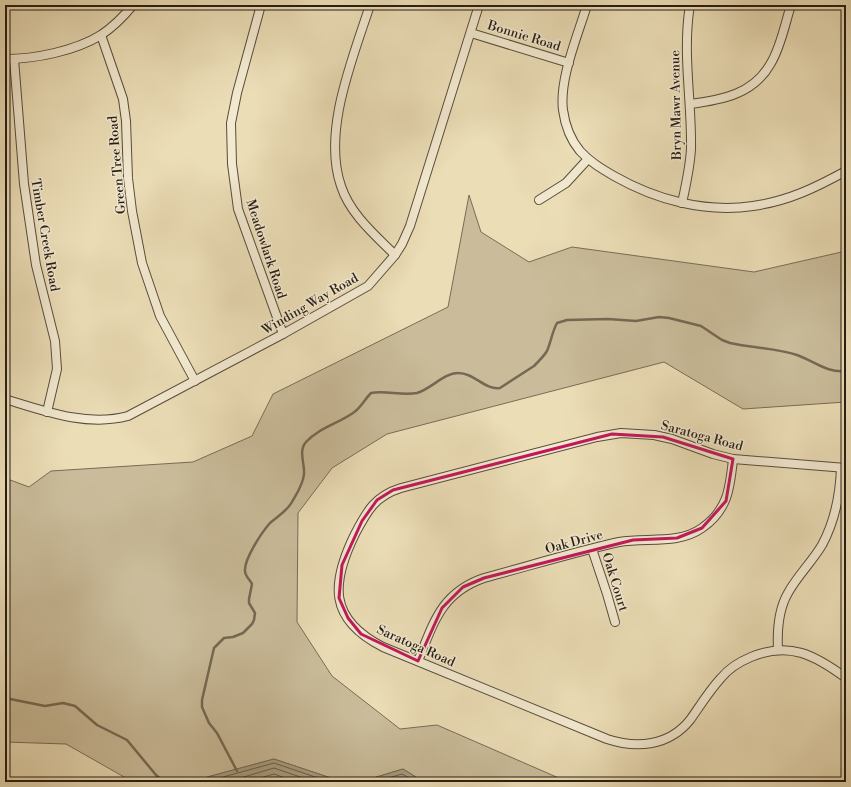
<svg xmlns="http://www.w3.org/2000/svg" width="851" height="787" font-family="'Libre Bodoni',serif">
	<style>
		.green { fill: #cabc9a; stroke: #786c57 }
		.water { fill: #a89c7f; stroke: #746954 }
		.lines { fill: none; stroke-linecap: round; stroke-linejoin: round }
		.shore { stroke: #675c4a; stroke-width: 1 }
		.stream { stroke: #746954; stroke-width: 2.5 }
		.minor-casing { stroke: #574d3c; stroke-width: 10 }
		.minor { stroke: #f2e9d0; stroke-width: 8 }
		.marked { fill: none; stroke: #c2185b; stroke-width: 3; stroke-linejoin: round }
		.labels { text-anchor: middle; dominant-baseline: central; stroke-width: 3; stroke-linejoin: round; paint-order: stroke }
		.street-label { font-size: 13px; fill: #261d14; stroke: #f2e9d0 }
	</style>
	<rect width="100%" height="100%" fill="#ebddb6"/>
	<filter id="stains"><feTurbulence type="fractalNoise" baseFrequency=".005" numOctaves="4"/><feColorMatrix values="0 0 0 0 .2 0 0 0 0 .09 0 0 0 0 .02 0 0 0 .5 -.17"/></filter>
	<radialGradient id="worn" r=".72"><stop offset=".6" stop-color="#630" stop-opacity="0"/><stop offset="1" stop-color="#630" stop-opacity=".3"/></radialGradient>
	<polygon class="green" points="469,195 481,232 529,262 572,247 754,272 846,251 846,402 743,409 664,362 387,434 332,468 298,513 297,622 332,676 400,729 437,725 568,782 424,782 403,769 360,782 343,782 274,759 208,777 224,782 133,782 66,744 5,742 5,478 29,487 51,471 193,462 252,436 273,394 448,307"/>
	<g class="water">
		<polygon points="274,759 343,782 224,782 207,777"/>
		<polygon points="403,769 424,782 360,782"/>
	</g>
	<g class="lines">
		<g class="shore">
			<polyline points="222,782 223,777 274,763 330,782"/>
			<polyline points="227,782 274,768 315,782"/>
			<polyline points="246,782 274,774 296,782"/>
			<polyline points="374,782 402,774 417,782"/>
		</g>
		<g class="stream">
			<polyline points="5,698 45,706 63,703 75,706 97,725 127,740 156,775 164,782"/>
			<path d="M237,771L217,733L209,723L202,707V700L214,648L224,638L233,637L243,633L252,624L254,620L255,613L249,603V599L252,584C250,580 245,576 245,571C244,559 262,532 270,523C278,516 287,511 292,502C297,493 303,485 304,474C305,464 298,451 306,442C319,428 337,424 353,413C361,408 364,400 371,393C386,390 401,396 417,393C431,389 444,373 458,373C475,373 484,390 500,388L534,366C539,361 544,356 547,351C551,342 552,332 557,323L567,320L608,319L636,321L659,317L669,318L701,326L722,340L730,343C752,348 776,348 797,355C814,361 826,373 846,371"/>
			<polyline points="208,782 219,779"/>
		</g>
		<defs>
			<g id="minor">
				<polyline points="261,5 237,93 231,123 232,164 238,209 283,334"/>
				<path d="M370,5C353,58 322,131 341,186C350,214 375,235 395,255"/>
				<path d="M587,5C578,35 559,79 563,110C565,125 570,139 580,151C590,162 602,169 614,176C656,200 705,213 753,206C788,201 815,188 846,171"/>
				<polyline points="471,33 569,63"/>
				<polyline points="101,35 123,99 126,121 128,178 132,211 142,263 160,316 195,381"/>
				<path d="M5,59C35,59 75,51 101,35C113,27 124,16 133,5"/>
				<polyline points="14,59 24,184 36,265 55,341 57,369 47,412"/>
				<path d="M690,104C722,100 754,94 771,63C781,46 785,24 791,5"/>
				<polyline points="539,200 566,183 588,159"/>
				<path d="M682,203C686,185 690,167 691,149C692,101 682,53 690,5"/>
				<path d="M5,399C44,411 87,427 128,416L283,334L368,286L395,255L402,244L410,226L479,5"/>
				<path d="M846,468L733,459L713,454L672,439L654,435L621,433L597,437L401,488C375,496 367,511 355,534C331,583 328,619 383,647L607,739C637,749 669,746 690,720C700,706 709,691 721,678C729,668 739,662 751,657C789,641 815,655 846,678"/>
				<polyline points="592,549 607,594 615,622"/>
				<path d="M778,650C777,630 778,610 788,593C797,576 812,562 822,545C835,521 840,495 841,468"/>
				<path d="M418,661C434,622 441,593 484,578C529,566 574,552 619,542C646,537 678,545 702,528C728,510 730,488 733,459"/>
			</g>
		</defs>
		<use href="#minor" class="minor-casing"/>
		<use href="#minor" class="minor"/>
	</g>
	<path class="marked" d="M612,434L663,437L733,459L726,501L702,528L677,538L633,540L484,578L463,587L442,608L418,661L361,634L348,618L339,598L342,565L362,521L377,500L393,490Z"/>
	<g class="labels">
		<g class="street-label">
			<text transform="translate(524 36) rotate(17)">Bonnie Road</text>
			<text transform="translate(676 105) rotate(-91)">Bryn Mawr Avenue</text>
			<text transform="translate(117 165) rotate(-95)">Green Tree Road</text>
			<text transform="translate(45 235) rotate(80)">Timber Creek Road</text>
			<text transform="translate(266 249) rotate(72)">Meadowlark Road</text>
			<text transform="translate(310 304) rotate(-30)">Winding Way Road</text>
			<text transform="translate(702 436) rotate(15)">Saratoga Road</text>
			<text transform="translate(574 542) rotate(-15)">Oak Drive</text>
			<text transform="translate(615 582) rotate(73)">Oak Court</text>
			<text transform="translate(416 646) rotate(24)">Saratoga Road</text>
		</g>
	</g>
	<rect width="851" height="787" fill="none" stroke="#ebddb6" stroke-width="20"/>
	<rect x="6" y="6" width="839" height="775" fill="none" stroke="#261d14" stroke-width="2"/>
	<rect x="10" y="10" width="831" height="767" fill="none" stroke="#261d14"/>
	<rect width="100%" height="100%" filter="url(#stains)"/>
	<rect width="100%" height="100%" fill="url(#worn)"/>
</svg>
